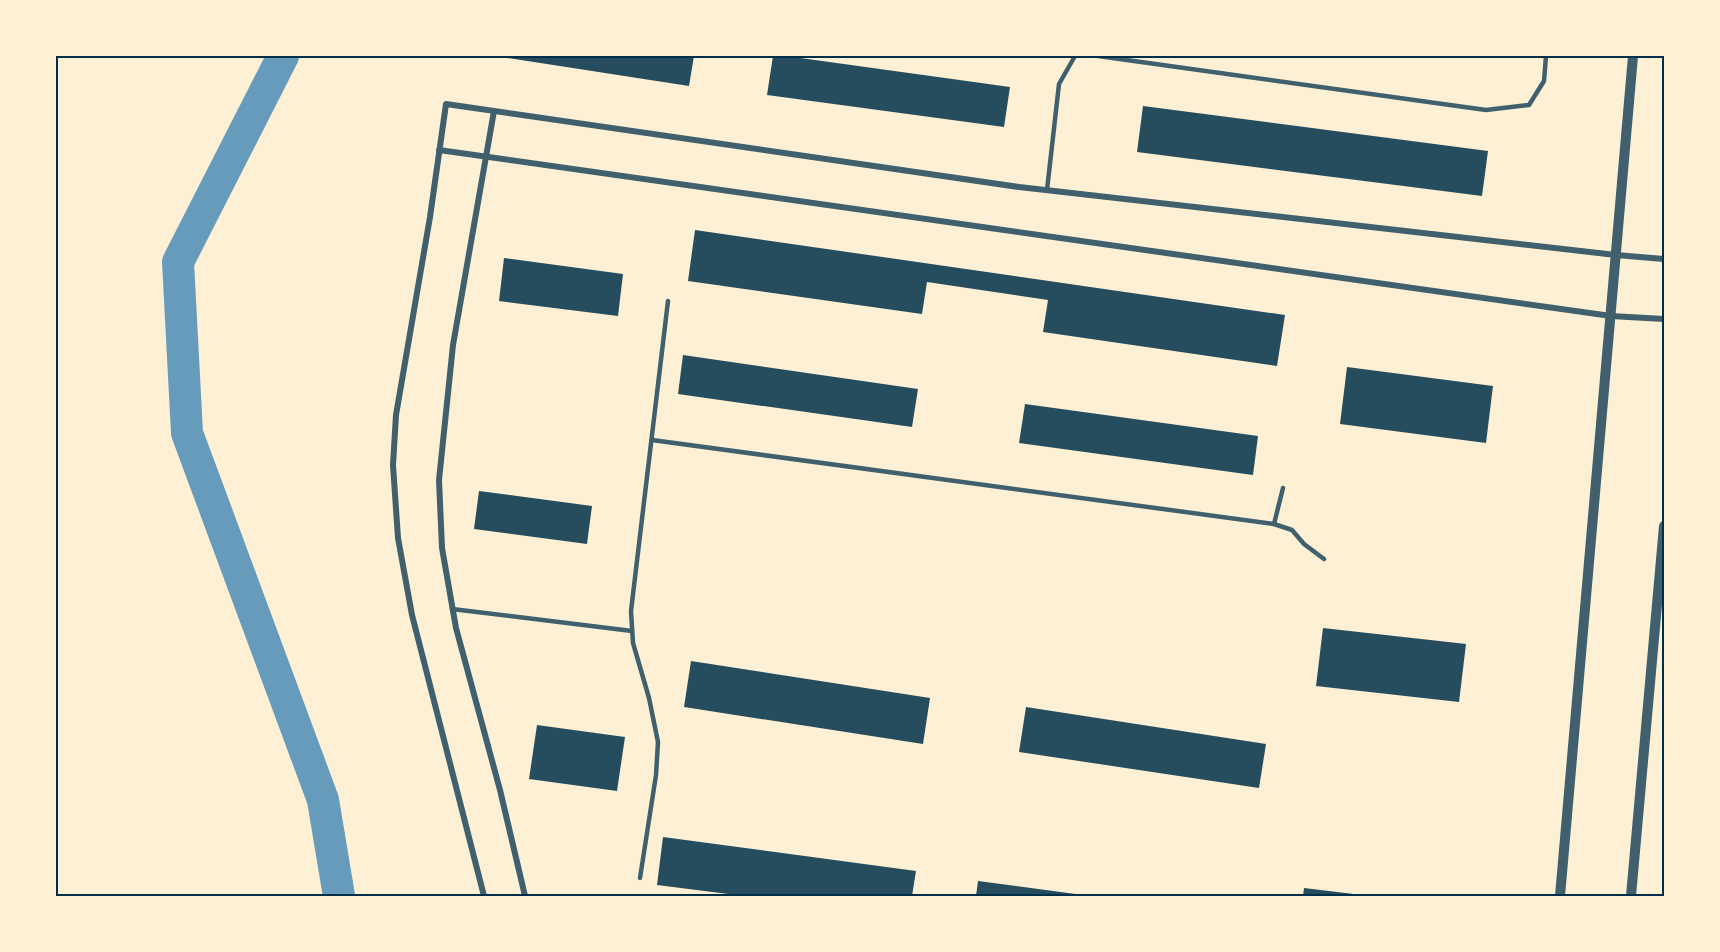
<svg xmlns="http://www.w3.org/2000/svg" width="1720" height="952" font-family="Figtree,sans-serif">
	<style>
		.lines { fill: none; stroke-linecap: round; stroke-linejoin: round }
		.canal { stroke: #669bbc; stroke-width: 32 }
		.building { fill: #264d5e }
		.service { stroke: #3f606c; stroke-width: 4.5 }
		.minor { stroke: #3f606c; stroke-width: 6 }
		.tertiary { stroke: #3f606c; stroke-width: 10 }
		.neatline { fill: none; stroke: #003049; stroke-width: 2 }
	</style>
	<rect width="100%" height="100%" fill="#fdf0d5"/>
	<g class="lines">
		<polyline class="canal" points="283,56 178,262 187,433 323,800 339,896"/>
	</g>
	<g class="building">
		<polygon points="501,56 694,56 689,86 501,57"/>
		<polygon points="773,56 786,56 1010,87 1004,127 767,95"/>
		<polygon points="1143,106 1488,151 1482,196 1137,152"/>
		<polygon points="695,230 1285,315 1277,366 1043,332 1048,300 927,282 922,314 688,281"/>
		<polygon points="504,258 623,274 618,316 499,301"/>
		<polygon points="683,355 918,389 912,427 678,394"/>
		<polygon points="1347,367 1493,386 1486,443 1340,424"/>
		<polygon points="1025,404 1258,436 1253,475 1019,443"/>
		<polygon points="479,491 592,506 587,544 474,529"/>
		<polygon points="1323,628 1466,644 1459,702 1316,686"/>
		<polygon points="691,661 930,698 923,744 684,707"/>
		<polygon points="1026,707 1266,744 1259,788 1019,752"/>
		<polygon points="537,725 625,737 617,791 529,779"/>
		<polygon points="663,837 916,871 912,896 744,896 657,885"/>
		<polygon points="978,881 1083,895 1083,896 976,896"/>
		<polygon points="1304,888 1362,895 1362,896 1303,896"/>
	</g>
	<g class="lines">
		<g class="service">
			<polyline points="1098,56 1486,110 1529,105 1544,81 1546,56"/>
			<polyline points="1047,190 1059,84 1075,56"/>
			<polyline points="652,440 1274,524 1292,530 1304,544 1324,559"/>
			<polyline points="1274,524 1283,488"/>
			<polyline points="452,609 632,631"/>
			<polyline points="640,878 656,775 658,742 649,698 633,643 631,611 668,301"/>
		</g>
		<g class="minor">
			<polyline points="494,111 453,345 439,480 442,548 456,628 500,790 525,896"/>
			<polyline points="439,150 1611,316 1664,319"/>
			<polyline points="484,896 412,615 398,538 393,465 396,415 430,217 446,104 1019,187 1616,255 1664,259"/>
		</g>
		<g class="tertiary">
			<polyline points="1560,896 1633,56"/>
			<polyline points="1631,896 1664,526"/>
		</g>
	</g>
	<rect width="1720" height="952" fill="none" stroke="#fdf0d5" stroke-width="114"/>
	<rect x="57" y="57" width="1606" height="838" class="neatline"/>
</svg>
